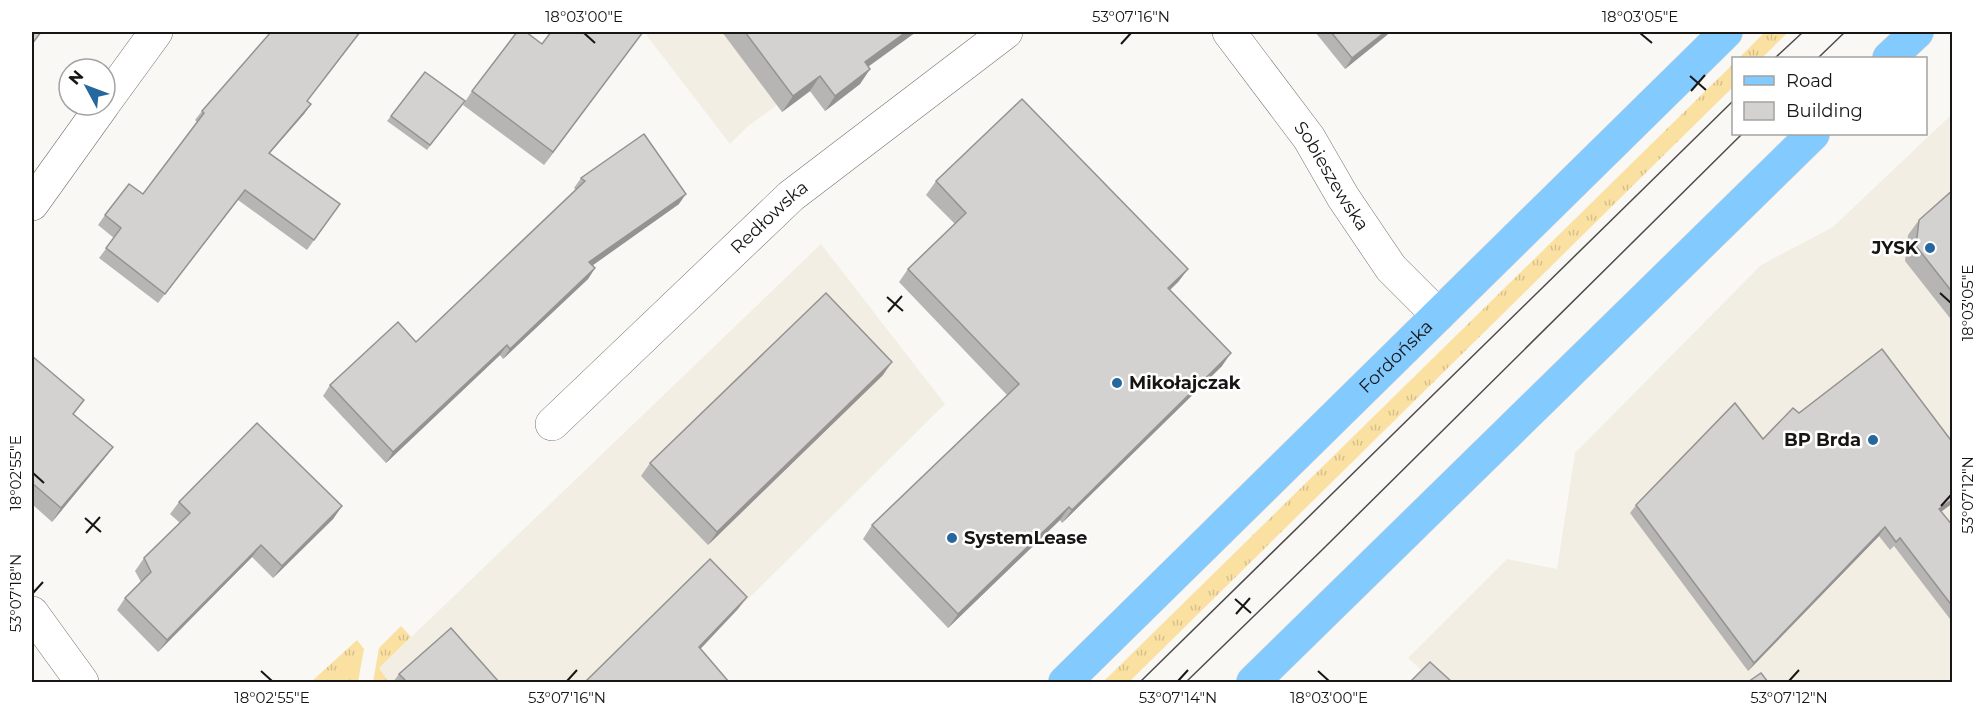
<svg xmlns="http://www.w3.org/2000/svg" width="1984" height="714" font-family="Montserrat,sans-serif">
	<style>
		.built { fill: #f2eee3 }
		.grass { fill: url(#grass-tufts) }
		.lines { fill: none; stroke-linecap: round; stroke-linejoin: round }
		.minor-casing { stroke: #747370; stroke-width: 34 }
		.major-casing { stroke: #d5d5d5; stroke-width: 34 }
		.minor { stroke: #fff; stroke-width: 33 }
		.major { stroke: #83cafe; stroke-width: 33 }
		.tram { stroke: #4e4c4b; stroke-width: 1.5 }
		.wall { fill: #b6b5b3 }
		.shaded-wall { fill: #949392 }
		.building { fill: #d4d2d0; stroke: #949392; stroke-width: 1.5 }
		.ticks { fill: none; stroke: #171615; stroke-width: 2 }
		.poi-dot { fill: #26689e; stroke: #fff; stroke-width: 2 }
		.labels { text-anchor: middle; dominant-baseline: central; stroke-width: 5; stroke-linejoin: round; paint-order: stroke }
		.street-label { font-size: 18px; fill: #171615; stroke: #fff }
		.poi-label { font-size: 18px; font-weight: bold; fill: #171615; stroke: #fff; text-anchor: end }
		.neatline { fill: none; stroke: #171615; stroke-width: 2 }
		.ticks-label { font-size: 15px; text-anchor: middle; fill: #171615 }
	</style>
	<defs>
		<pattern id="grass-tufts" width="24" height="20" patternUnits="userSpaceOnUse" patternTransform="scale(1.5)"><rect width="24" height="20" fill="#fae1a2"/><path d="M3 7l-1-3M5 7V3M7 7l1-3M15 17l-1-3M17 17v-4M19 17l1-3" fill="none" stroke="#d6c08b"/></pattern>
	</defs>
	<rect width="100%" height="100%" fill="#faf8f5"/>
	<g class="built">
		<polygon points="644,32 916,32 854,77 860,84 825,111 810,92 782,112 777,105 747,127 730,144"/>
		<polygon points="1952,114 1952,682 1434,682 1408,658 1507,559 1557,569 1575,453 1761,265 1833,227"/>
		<polygon points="821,244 945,404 738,609 669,682 389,682 379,668"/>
	</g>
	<g class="grass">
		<polygon points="1765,32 1788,32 1762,58 1739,58"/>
		<polygon points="1733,64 1733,87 1129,682 1103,682"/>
		<polygon points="401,626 411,637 379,668 389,682 373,682 379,648"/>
		<polygon points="357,640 364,649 358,682 311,682"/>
	</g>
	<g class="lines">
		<defs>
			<g id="minor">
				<path id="s1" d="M1229,32L1309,138L1343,197L1391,268L1438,315"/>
				<polyline points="105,102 156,32"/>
				<polyline points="32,204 103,105"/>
				<path id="s2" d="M552,424L791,196L1006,32"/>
				<polyline points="32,613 82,682"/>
			</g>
			<g id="major">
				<polyline points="1889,58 1917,32"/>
				<path id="s3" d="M1065,682L1726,32"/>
				<polyline points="1253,682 1813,134"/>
			</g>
		</defs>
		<use href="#minor" class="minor-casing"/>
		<use href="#major" class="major-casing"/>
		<use href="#minor" class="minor"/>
		<use href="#major" class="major"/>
		<g class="tram">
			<polyline points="1775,58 1803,32"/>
			<polyline points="1818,58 1845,32"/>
			<polyline points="1140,682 1734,100"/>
			<polyline points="1186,682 1322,550 1742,134"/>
		</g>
	</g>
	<g class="wall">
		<polygon points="271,32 361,32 307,101 311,104 304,114 270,153 340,204 307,250 238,200 158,303 99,258 114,238 98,225 105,215 143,194 197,122 195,120 202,111"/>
		<polygon points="722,32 916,32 868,66 870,69 860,84 825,111 810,91 782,112"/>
		<polygon points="1315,32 1389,32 1387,35 1345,69"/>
		<polygon points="542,44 634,44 544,165 463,105 472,91"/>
		<polygon points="465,101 427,150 387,121 391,116"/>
		<polygon points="581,178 679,204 592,265 595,268 588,279 503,359 500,355 386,463 323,396 330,385 416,342 576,190 574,188"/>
		<polygon points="936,181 1188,269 1178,282 1170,290 1222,366 1062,523 1060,520 948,628 863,539 872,525 1007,395 899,282 908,269 955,224 926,195"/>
		<polygon points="1953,190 1953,322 1905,261 1908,235 1919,220"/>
		<polygon points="32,356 74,414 113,447 103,460 52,522 32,504"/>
		<polygon points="883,375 708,545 641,476 650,463"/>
		<polygon points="1799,413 1941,511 1953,526 1953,623 1894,546 1890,550 1879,536 1748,671 1630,513 1636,505 1763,439"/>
		<polygon points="179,502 342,506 333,519 273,578 252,557 158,652 117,610 125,598 141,582 135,571 144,558 180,523 170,514"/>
		<polygon points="399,674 499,682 393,682"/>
	</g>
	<g class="shaded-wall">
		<polygon points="643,32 634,44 544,165 553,152"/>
		<polygon points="906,32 916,32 854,77 865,62"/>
		<polygon points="1385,32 1389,32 1387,35 1345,69 1352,58"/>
		<polygon points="870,69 860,84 825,111 835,96"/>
		<polygon points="820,76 810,91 782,112 793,96"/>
		<polygon points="311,104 304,114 262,162 269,153"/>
		<polygon points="245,190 238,200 158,303 165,294"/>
		<polygon points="686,194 679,204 582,273 589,262"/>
		<polygon points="595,268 588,279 503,359 510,349"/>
		<polygon points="1188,269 1178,282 1158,301 1168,288"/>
		<polygon points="507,345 500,355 386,463 393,452"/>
		<polygon points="1231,353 1222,366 1062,523 1072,510"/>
		<polygon points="892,362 883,375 708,545 717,532"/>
		<polygon points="113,447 103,460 52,522 61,508"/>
		<polygon points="1953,499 1953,503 1934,517 1939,509"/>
		<polygon points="342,506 333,519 273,578 282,566"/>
		<polygon points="1069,507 1060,520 948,628 958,614"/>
		<polygon points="1885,527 1879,536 1748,671 1754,663"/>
		<polygon points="261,545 252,557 158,652 167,640"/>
		<polygon points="747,597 738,609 691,659 699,647"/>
	</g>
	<g class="building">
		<polygon points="32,32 41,32 32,44"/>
		<polygon points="271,32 360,32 307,101 311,104 269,153 340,204 314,240 245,190 165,294 106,248 121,228 105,215 129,184 143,194 204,113 202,111"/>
		<polygon points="517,32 526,32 542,44 551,32 643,32 553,152 472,91"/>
		<polygon points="745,32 906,32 865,62 870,69 835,96 820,76 793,96"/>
		<polygon points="1331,32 1385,32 1352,58"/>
		<polygon points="425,72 465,101 430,145 391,116"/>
		<polygon points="1022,99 1188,269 1168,288 1231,353 1072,510 1069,507 958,614 872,525 1019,384 908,269 966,213 936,181"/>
		<polygon points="644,134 686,194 589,262 595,268 510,349 507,345 393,452 330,385 398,322 416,342 585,181 581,178"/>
		<polygon points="1953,190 1953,293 1916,246 1919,220"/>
		<polygon points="826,293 892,362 717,532 650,463"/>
		<polygon points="1882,349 1953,443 1953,499 1939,509 1953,526 1953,607 1900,538 1896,542 1885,527 1754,663 1636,505 1735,403 1763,439 1793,408 1799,413"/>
		<polygon points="32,356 84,400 73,414 113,447 61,508 32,483"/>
		<polygon points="257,423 342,506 282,566 261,545 167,640 125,598 151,572 144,558 190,513 179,502"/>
		<polygon points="710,559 747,597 699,647 729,682 585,682"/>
		<polygon points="451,628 499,682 407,682 399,674"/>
		<polygon points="1430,662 1452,682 1410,682"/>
		<polygon points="1761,673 1768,682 1748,682"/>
	</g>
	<path class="ticks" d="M584,33L595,43M1640,33L1652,43M1121,44L1131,33M1690,76L1706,90M1691,91L1705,75M1940,293L1951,303M887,297L903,311M888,312L902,296M33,473L44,483M1941,506L1951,495M85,518L101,532M86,533L100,517M33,593L43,582M1235,599L1251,613M1236,614L1250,598M261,671L272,681M1318,671L1329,681M567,681L577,670M1178,681L1188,670M1789,681L1799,670"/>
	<g class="poi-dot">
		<circle cx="1930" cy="248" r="6"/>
		<circle cx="1117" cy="383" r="6"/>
		<circle cx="1873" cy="440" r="6"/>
		<circle cx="952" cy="538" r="6"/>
	</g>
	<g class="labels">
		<g class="street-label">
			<text stroke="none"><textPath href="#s1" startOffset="177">Sobieszewska</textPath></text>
			<text stroke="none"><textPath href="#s2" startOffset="300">Redłowska</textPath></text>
			<text stroke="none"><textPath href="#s3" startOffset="464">Fordońska</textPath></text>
		</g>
		<g class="poi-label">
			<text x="1918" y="248">JYSK</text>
			<text x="1129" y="383" text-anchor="start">Mikołajczak</text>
			<text x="1861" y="440">BP Brda</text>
			<text x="964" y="538" text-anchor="start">SystemLease</text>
		</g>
	</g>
	<rect width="1984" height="714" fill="none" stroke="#ffffff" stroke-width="66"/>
	<rect x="1732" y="57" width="195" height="78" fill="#ffffff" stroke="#a2a2a1" stroke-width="1.5"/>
	<rect x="1744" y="76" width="30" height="9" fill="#83cafe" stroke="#a2a2a1" stroke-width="1.5"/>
	<text x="1786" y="87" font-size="18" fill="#171615">Road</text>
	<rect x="1744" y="102" width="30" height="18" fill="#d4d2d0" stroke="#a2a2a1" stroke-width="1.5"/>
	<text x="1786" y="117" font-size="18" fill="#171615">Building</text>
	<g transform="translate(87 87) rotate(311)"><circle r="28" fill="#ffffff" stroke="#a2a2a1" stroke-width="1.5"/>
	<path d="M0-4.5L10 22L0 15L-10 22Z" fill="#26689e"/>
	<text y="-9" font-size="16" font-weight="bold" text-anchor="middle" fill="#171615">N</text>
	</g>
	<rect x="33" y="33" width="1918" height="648" class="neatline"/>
	<g class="ticks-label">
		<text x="584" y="22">18°03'00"E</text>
		<text x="1131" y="22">53°07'16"N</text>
		<text x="1640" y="22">18°03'05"E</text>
		<text transform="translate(1968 303) rotate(-90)" y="5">18°03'05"E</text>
		<text transform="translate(16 473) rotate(-90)" y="5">18°02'55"E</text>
		<text transform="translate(1968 495) rotate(-90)" y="5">53°07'12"N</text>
		<text transform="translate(16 593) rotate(-90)" y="5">53°07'18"N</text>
		<text x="272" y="703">18°02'55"E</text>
		<text x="567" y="703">53°07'16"N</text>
		<text x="1178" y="703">53°07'14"N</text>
		<text x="1329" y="703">18°03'00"E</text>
		<text x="1789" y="703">53°07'12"N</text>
	</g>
</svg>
